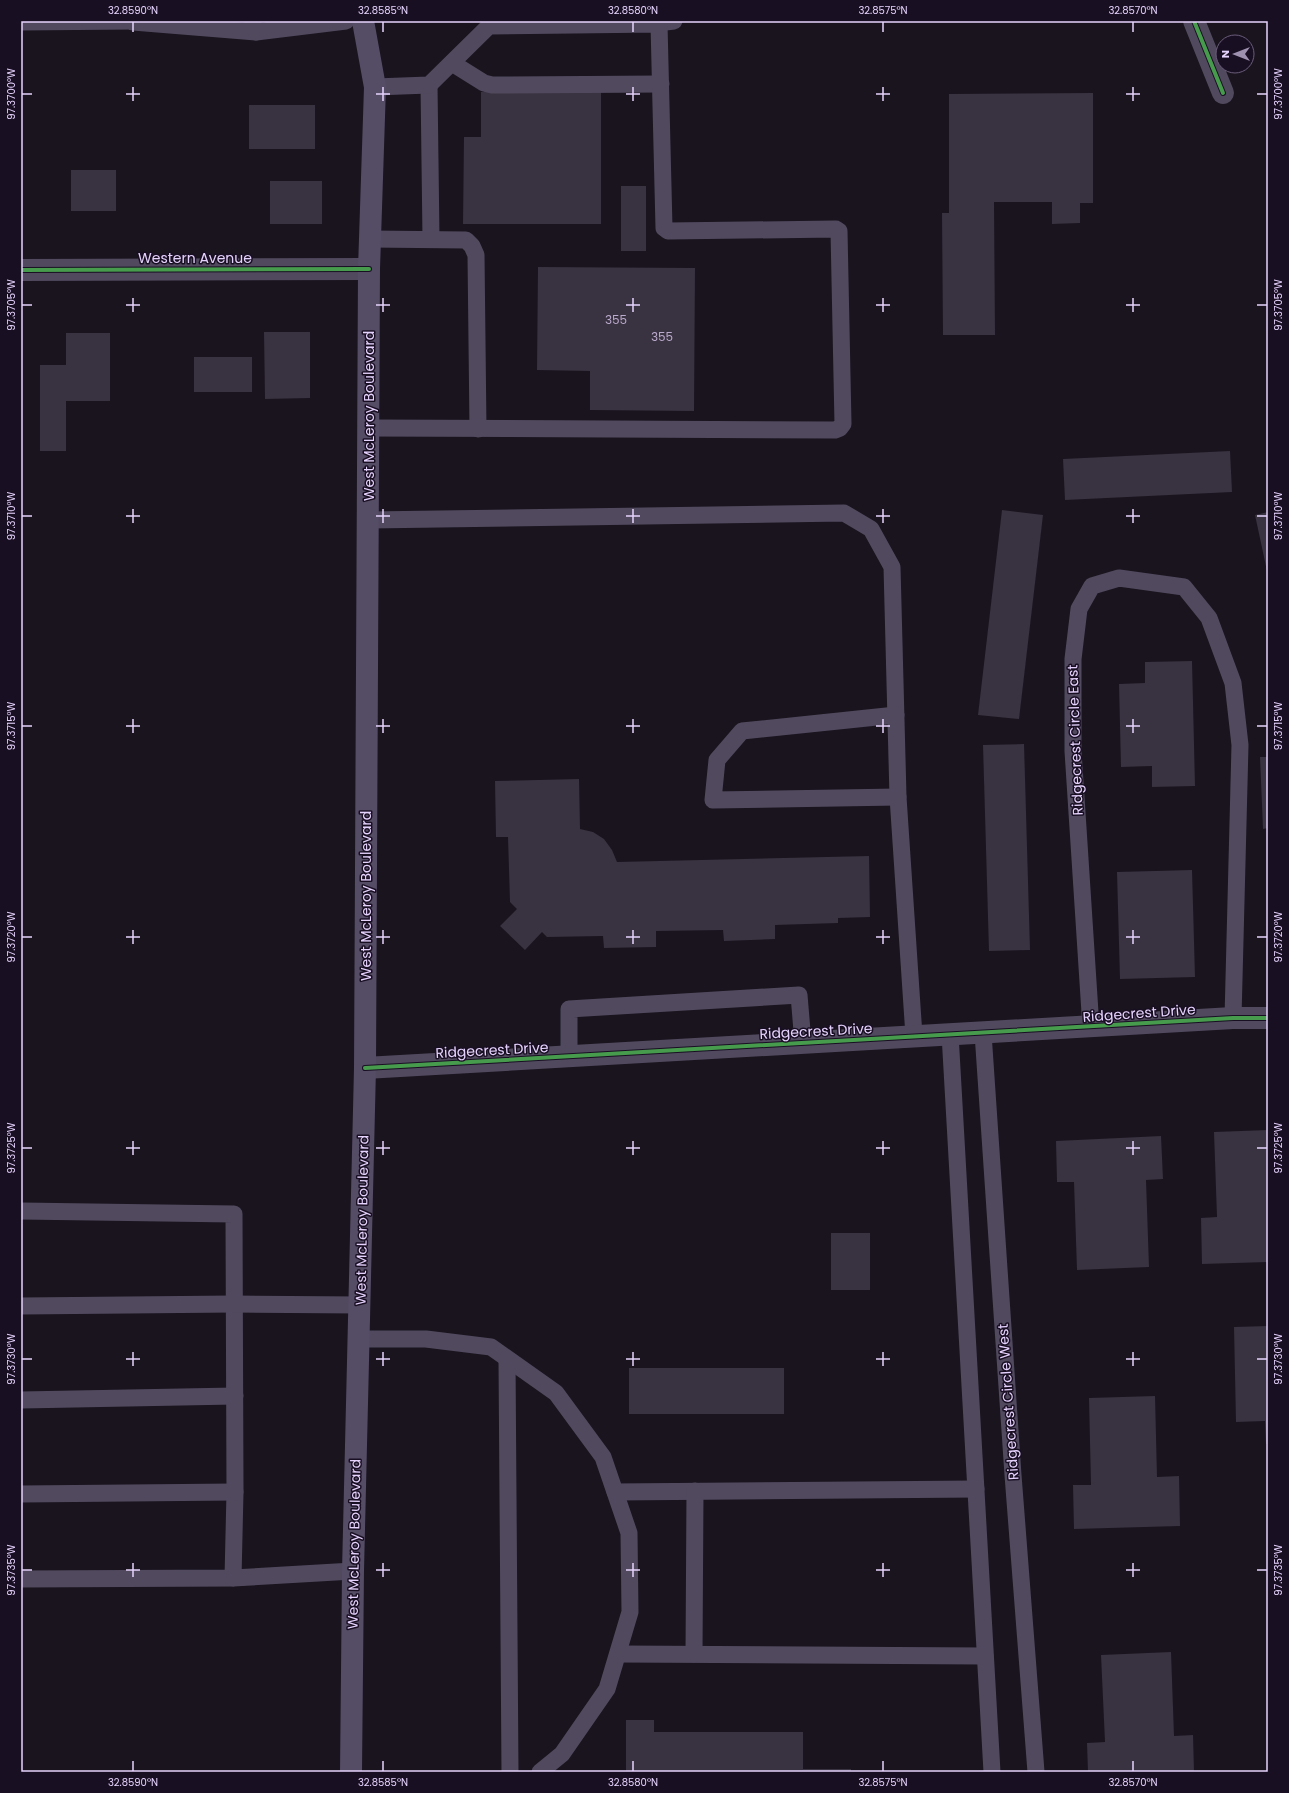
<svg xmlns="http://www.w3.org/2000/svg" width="1289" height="1793" font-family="Poppins,sans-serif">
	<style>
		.building { fill: #393240 }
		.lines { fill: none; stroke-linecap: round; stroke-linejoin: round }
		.service { stroke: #514a5f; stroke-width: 17 }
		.minor { stroke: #514a5f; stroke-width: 22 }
		.secondary { stroke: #554c65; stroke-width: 22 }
		.cycleway-casing { stroke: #190f23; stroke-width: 6 }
		.cycleway { stroke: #469c4c; stroke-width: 4 }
		.ticks { fill: none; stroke: #e6d3fd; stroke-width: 1.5 }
		.labels { text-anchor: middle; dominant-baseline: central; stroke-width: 3; stroke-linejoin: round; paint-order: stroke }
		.number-label { font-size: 12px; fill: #bbabce }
		.street-label { font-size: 14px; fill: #e6d3fd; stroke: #190f23 }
		.neatline { fill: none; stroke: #e6d3fd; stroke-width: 1.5 }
		.ticks-label { font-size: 10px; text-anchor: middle; fill: #e6d3fd }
	</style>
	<rect width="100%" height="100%" fill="#19141e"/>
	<g class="building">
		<polygon points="481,92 601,92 601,224 463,224 464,137 481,137"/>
		<polygon points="1093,93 1093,203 1080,203 1080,223 1052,224 1052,202 994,202 995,335 943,335 942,213 949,213 949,94"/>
		<rect x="249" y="105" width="66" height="44"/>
		<rect x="71" y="170" width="45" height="41"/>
		<rect x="270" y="181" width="52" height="43"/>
		<rect x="621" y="186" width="25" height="65"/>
		<polygon points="538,267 695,268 694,411 590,410 590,371 537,370"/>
		<polygon points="264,332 310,332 310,398 265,399"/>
		<polygon points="66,333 110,333 110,401 66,401 66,451 40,451 40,365 66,365"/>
		<rect x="194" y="357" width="58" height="35"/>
		<polygon points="1230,451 1232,492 1065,500 1063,459"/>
		<polygon points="1002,510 1043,515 1019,719 978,715"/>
		<polygon points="1268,512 1268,571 1267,571 1255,515"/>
		<polygon points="1192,661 1195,786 1152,787 1152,766 1121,767 1119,684 1145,683 1145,662"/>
		<polygon points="1024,744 1030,950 989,951 983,745"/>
		<polygon points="1260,757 1268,757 1268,828 1263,829"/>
		<polygon points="579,779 580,829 593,832 604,839 612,850 617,862 869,856 870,917 838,918 838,923 775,925 775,939 724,941 723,930 656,931 656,947 604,948 603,936 547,937 542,932 525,950 500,926 517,909 510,902 508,837 496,837 495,781"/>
		<polygon points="1192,870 1195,977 1120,979 1117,872"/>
		<polygon points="1268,1130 1268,1262 1202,1264 1201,1218 1217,1217 1214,1132"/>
		<polygon points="1161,1136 1163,1179 1146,1180 1149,1267 1077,1270 1074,1182 1057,1182 1056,1141"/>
		<rect x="831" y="1233" width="39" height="57"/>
		<polygon points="1268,1326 1268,1444 1266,1444 1265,1421 1236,1422 1234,1327"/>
		<rect x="629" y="1368" width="155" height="46"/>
		<polygon points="1155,1396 1157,1477 1179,1476 1180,1526 1074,1529 1073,1485 1091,1485 1089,1398"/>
		<polygon points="1171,1652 1174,1736 1193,1735 1194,1772 1088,1772 1087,1743 1105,1742 1101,1655"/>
		<polygon points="626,1720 654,1720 654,1732 803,1732 803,1769 851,1769 851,1772 626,1772"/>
	</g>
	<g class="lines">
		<g class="service">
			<polyline points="21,22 133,21"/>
			<polyline points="133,22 256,32 252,21"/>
			<polyline points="657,23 674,21"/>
			<polyline points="256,32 346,21"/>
			<polyline points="452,63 484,83 492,85 661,84"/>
			<polyline points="429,85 431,239"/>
			<polyline points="370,239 466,240 472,246 476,255 478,429"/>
			<polyline points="369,428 835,430 840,428 843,424 839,231 836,229 668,231 664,228 659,24 489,26 429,85 375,87"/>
			<polyline points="369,520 844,513 871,529 892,567 898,797 914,1036"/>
			<polyline points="896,715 742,731 717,760 713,800 898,797"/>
			<polyline points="1091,1028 1073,751 1073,659 1079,609 1092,586 1119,578 1184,587 1209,618 1233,683 1240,745 1233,1018"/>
			<polyline points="983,1033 1013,1475 1036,1772"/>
			<polyline points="950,1034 992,1772"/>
			<polyline points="569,1056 569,1009 799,995 803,1043"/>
			<polyline points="21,1211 234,1214 235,1492 233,1578 21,1579"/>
			<polyline points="21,1306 234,1304 360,1305"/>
			<polyline points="359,1339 426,1339 491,1347 556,1393 603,1457 629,1533 630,1612 607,1689 562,1754 540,1772"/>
			<polyline points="507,1359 510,1772"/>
			<polyline points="21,1400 235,1396"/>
			<polyline points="615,1492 976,1489"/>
			<polyline points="21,1494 235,1492"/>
			<polyline points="233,1578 353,1571"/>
			<polyline points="618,1654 985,1656"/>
			<polyline points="694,1654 695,1491"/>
		</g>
		<g class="minor">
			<polyline points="1194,21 1223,93"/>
			<polyline points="21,270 369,269"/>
			<polyline points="365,1068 1233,1018 1268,1018"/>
		</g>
		<polyline class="secondary" points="351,1772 353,1571 365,1068 369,269 375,87 363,21"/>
		<defs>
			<g id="cycleway">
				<polyline points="1194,21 1223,93"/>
				<polyline points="21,270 369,269"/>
				<polyline points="365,1068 1233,1018 1268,1018"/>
			</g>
		</defs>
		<use href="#cycleway" class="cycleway-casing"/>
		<use href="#cycleway" class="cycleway"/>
	</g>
	<path class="ticks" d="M133,22V32M383,22V32M633,22V32M883,22V32M1133,22V32M133,87V101M383,87V101M633,87V101M883,87V101M1133,87V101M22,94H32M126,94H140M376,94H390M626,94H640M876,94H890M1126,94H1140M1257,94H1267M133,298V312M383,298V312M633,298V312M883,298V312M1133,298V312M22,305H32M126,305H140M376,305H390M626,305H640M876,305H890M1126,305H1140M1257,305H1267M133,509V523M383,509V523M633,509V523M883,509V523M1133,509V523M22,516H32M126,516H140M376,516H390M626,516H640M876,516H890M1126,516H1140M1257,516H1267M133,719V733M383,719V733M633,719V733M883,719V733M1133,719V733M22,726H32M126,726H140M376,726H390M626,726H640M876,726H890M1126,726H1140M1257,726H1267M133,930V944M383,930V944M633,930V944M883,930V944M1133,930V944M22,937H32M126,937H140M376,937H390M626,937H640M876,937H890M1126,937H1140M1257,937H1267M133,1141V1155M383,1141V1155M633,1141V1155M883,1141V1155M1133,1141V1155M22,1148H32M126,1148H140M376,1148H390M626,1148H640M876,1148H890M1126,1148H1140M1257,1148H1267M133,1352V1366M383,1352V1366M633,1352V1366M883,1352V1366M1133,1352V1366M22,1359H32M126,1359H140M376,1359H390M626,1359H640M876,1359H890M1126,1359H1140M1257,1359H1267M133,1563V1577M383,1563V1577M633,1563V1577M883,1563V1577M1133,1563V1577M22,1570H32M126,1570H140M376,1570H390M626,1570H640M876,1570H890M1126,1570H1140M1257,1570H1267M133,1761V1771M383,1761V1771M633,1761V1771M883,1761V1771M1133,1761V1771"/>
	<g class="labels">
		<g class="number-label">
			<text x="616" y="319">355</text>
			<text x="662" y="336">355</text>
		</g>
		<g class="street-label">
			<text x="195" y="258">Western Avenue</text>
			<text transform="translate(369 416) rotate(-90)">West McLeroy Boulevard</text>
			<text transform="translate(1075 740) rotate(-92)">Ridgecrest Circle East</text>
			<text transform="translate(366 896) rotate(-90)">West McLeroy Boulevard</text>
			<text transform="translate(1139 1013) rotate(-4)">Ridgecrest Drive</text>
			<text transform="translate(816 1031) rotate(-3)">Ridgecrest Drive</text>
			<text transform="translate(492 1050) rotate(-3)">Ridgecrest Drive</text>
			<text transform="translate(362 1220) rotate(-89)">West McLeroy Boulevard</text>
			<text transform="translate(1008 1402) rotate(-94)">Ridgecrest Circle West</text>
			<text transform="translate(354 1544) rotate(-89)">West McLeroy Boulevard</text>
		</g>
	</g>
	<rect width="1289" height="1793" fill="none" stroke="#190f23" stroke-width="44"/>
	<g transform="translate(1235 54) rotate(270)"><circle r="19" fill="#190f23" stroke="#6b5d7a"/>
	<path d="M0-3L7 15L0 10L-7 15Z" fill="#9e90af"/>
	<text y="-6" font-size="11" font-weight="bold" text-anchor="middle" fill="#e6d3fd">N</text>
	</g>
	<rect x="22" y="22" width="1245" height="1749" class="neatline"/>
	<g class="ticks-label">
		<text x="133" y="14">32.8590°N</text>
		<text x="383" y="14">32.8585°N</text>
		<text x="633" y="14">32.8580°N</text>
		<text x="883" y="14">32.8575°N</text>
		<text x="1133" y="14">32.8570°N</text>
		<text transform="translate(1278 94) rotate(-90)" y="4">97.3700°W</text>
		<text transform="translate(11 94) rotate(-90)" y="4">97.3700°W</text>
		<text transform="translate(1278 305) rotate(-90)" y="4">97.3705°W</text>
		<text transform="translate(11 305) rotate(-90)" y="4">97.3705°W</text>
		<text transform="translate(1278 516) rotate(-90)" y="4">97.3710°W</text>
		<text transform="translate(11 516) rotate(-90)" y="4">97.3710°W</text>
		<text transform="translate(1278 726) rotate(-90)" y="4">97.3715°W</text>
		<text transform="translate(11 726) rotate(-90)" y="4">97.3715°W</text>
		<text transform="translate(1278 937) rotate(-90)" y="4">97.3720°W</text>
		<text transform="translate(11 937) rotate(-90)" y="4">97.3720°W</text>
		<text transform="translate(1278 1148) rotate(-90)" y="4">97.3725°W</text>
		<text transform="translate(11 1148) rotate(-90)" y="4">97.3725°W</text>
		<text transform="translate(1278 1359) rotate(-90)" y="4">97.3730°W</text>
		<text transform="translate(11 1359) rotate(-90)" y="4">97.3730°W</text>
		<text transform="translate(1278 1570) rotate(-90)" y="4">97.3735°W</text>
		<text transform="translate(11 1570) rotate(-90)" y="4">97.3735°W</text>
		<text x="133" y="1786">32.8590°N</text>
		<text x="383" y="1786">32.8585°N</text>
		<text x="633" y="1786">32.8580°N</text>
		<text x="883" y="1786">32.8575°N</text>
		<text x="1133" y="1786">32.8570°N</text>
	</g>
</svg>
